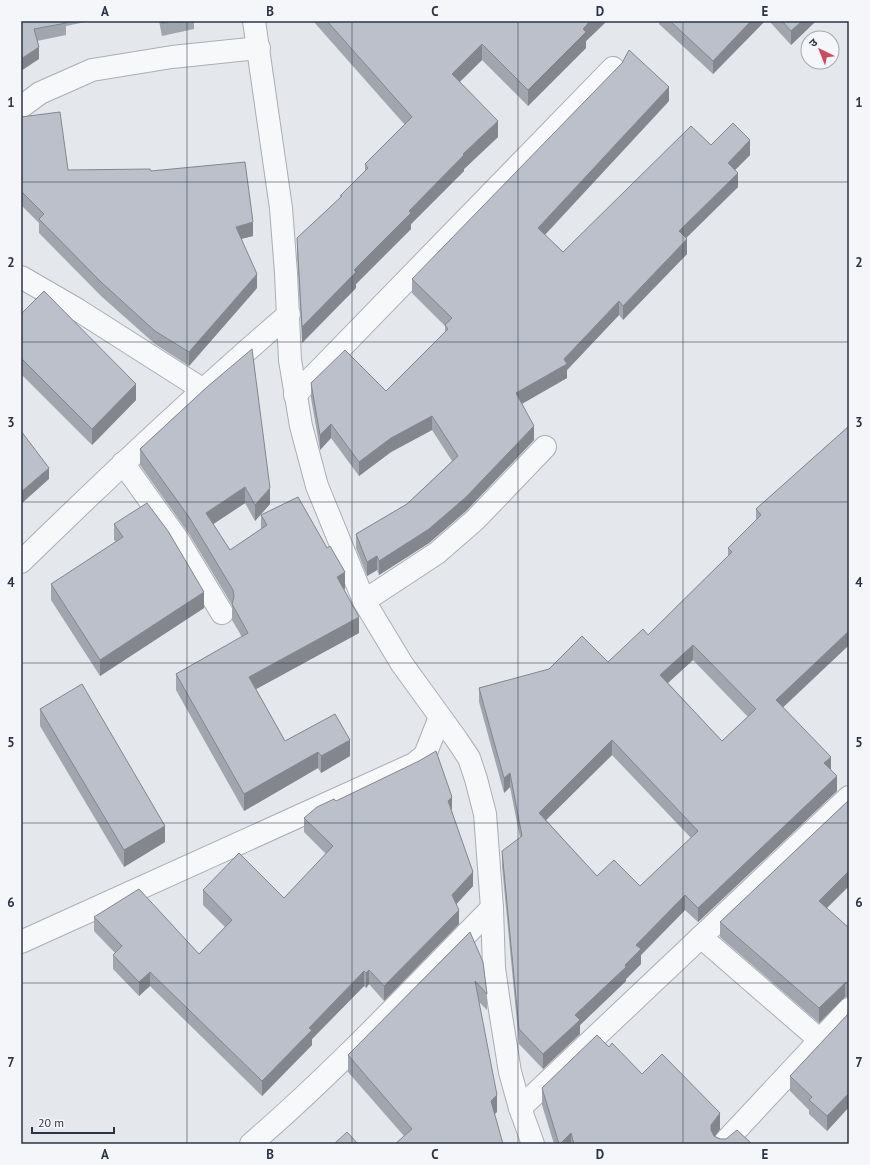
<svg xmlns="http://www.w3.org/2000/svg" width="870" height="1165" font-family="'PT Sans','Noto Sans Devanagari',sans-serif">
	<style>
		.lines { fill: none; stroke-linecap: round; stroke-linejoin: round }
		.minor-casing { stroke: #a9aeb7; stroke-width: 24 }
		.minor { stroke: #f7f8fa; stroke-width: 22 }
		.wall { fill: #a1a5ae; fill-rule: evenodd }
		.shaded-wall { fill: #83868d }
		.building { fill: #bbc0ca; stroke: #83868d; fill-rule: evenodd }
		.grid { fill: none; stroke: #2b3445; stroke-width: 1; stroke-opacity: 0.55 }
		.neatline { fill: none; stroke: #2b3445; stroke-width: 1.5 }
		.grid-label { font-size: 13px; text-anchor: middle; font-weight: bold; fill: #2b3445 }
	</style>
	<rect width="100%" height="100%" fill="#e4e7ec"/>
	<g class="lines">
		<defs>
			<g id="minor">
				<polyline points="254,21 281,208 286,273 290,360 301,426 317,486 364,601 402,664 457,740 469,758 476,779 485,814 492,908 494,968 500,1010 510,1072 520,1108 533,1144"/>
				<polyline points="21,107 40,93 92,70 172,57 259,48"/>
				<polyline points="21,277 78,310 202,389"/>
				<polyline points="295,395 613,68"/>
				<polyline points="123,463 178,540 222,613"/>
				<path d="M21,562C109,476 196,394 289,314"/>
				<polyline points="364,601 437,553 475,520 545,447"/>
				<polyline points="701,937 821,1041"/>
				<polyline points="21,942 414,764 425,755 440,717"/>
				<polyline points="520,1108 849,797"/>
				<path d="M251,1144C336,1071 413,988 492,908"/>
				<polyline points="723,1144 849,1009"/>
			</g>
		</defs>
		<use href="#minor" class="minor-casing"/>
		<use href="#minor" class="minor"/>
	</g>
	<g class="wall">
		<polygon points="21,21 90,21 66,26 66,35 37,41 39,59"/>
		<polygon points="159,21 194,21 194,29 162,36"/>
		<polygon points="313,21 607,21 586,41 586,48 528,106 482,60 460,82 498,137 464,169 464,171 411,224 411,229 356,284 356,288 302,343 297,254 297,238 340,198 365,171 365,164 405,125"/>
		<polygon points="659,21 765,21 713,74 659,24"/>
		<polygon points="769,21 816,21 791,45"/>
		<polygon points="669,101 545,235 563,252 711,145 750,155 735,170 738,187 686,238 687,254 623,320 619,315 567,370 567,378 522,404 534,440 466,511 429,543 379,575 377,570 367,576 356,548 356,534 407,504 452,461 432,430 391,452 359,476 331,438 320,450 311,398 311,383 386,391 445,332 445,326 412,293 412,279"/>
		<polygon points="21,117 68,170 151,171 253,236 241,239 257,288 189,366 155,344 101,296 39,233 39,223 21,205"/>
		<polygon points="21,314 136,400 92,445 21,374"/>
		<polygon points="207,387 270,504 255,521 245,503 213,524 230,550 261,529 261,515 345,589 344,589 359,633 256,689 285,741 350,756 321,773 318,768 244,811 176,690 176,674 242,637 232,620 232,605 189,534 140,465 140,449"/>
		<path d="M849,426V645L783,707L831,769L837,791L698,922L685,910L641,955V964L626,979V981L580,1025V1034L543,1069L519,1044L502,866V851L520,838L510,787L504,793L479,702V688L608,662L648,635L728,556V548L756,521V509ZM693,660L748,717L722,741L668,683ZM612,755L691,838L640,886L597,876L546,820Z"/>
		<polygon points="114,524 204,608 100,676 51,600 51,584 116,542 114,540"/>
		<polygon points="40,709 165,842 124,867 40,726"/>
		<polygon points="849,800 849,886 826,908 849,928 849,997 845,997 819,1023 720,937 720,922"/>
		<polygon points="336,801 452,811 473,886 456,904 459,924 384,1001 369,984 366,988 364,986 312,1039 312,1045 262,1096 150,986 139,996 113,969 113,955 115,953 94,931 94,917 199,954 225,927 203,905 203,890 284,898 326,854 304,832 304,818"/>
		<polygon points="470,932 487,994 487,1010 479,1002 497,1112 404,1136 348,1072 348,1055"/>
		<polygon points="849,1013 849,1107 827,1131 809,1114 809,1110 790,1091 790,1076"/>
		<polygon points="609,1047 642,1074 720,1129 715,1136 720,1139 752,1144 554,1144 542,1105 542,1088"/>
	</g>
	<g class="shaded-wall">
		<polygon points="590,21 607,21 586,41 586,48 528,106 528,90 583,29"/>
		<polygon points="751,21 765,21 713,74 713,61"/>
		<polygon points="802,21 816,21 791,45 791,31"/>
		<polygon points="482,44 482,60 452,89 452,74"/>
		<polygon points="39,47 39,59 21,71 21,59"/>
		<polygon points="669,87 669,101 538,242 538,228"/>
		<polygon points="498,121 498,137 464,169 464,171 411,224 411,229 356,284 356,288 302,343 302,327 354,270 409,211 463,154"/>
		<polygon points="750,140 750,155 728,177 728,163"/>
		<polygon points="738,173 738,187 679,245 679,231"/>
		<polygon points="253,222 253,236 236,240 236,227"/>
		<polygon points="687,239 687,254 623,320 623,306"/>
		<polygon points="257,274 257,288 189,366 189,352"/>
		<polygon points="619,301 619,315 567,370 567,378 516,407 516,393 564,359"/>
		<polygon points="136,384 136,400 92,445 92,429"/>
		<polygon points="432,416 432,430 391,452 359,476 359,462 391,438"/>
		<polygon points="331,424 331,438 320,450 320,435"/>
		<polygon points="534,426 534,440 466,511 429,543 379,575 379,561"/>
		<polygon points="49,468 49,479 21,504 21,492"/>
		<polygon points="245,487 245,503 206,529 206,513"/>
		<polygon points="270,488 270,504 255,521 255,505"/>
		<polygon points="377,556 377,570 367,576 367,562"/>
		<polygon points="345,572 345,589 337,593 337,577"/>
		<polygon points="204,592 204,608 100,676 100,660"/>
		<polygon points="359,617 359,633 249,693 249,677"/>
		<polygon points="849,631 849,645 776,714 776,700"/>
		<polygon points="693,645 693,660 660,690 660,675"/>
		<polygon points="350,740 350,756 321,773 321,756"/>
		<polygon points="612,740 612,755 539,827 539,813"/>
		<polygon points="318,752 318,768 244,811 244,794"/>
		<polygon points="831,757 831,771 824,763"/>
		<polygon points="510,773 510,787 504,793 504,778"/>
		<polygon points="837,776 837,791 698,922 698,908"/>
		<polygon points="452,797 452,811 448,801"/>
		<polygon points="165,826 165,842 124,867 124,850"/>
		<polygon points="849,871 849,886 819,916 819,901"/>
		<polygon points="473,872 473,886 452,909 452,895"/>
		<polygon points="685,895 685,910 641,955 641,964 626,979 626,981 580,1025 580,1034 543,1069 543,1054 575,1015 625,965 636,945"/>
		<polygon points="459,910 459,924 384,1001 384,986"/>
		<polygon points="369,970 369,984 366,988 366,973"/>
		<polygon points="364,971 364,986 312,1039 312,1045 262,1096 262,1081 309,1028"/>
		<polygon points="150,972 150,986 139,996 139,982"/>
		<polygon points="845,983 845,997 819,1023 819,1008"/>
		<polygon points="849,1093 849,1107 827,1131 827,1116"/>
		<polygon points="497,1095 497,1112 491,1118 491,1101"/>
		<polygon points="720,1113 720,1129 711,1142 711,1125"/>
		<polygon points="571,1133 571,1144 560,1144"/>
	</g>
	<g class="building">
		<polygon points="21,21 65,21 66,23 34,29 39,47 21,59"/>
		<polygon points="162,21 173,21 162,23"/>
		<polygon points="327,21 590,21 583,29 586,32 528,90 482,44 452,74 498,121 463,154 464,155 409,211 411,213 354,270 356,272 302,327 297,238 342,196 340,196 368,168 365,164 412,117"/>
		<polygon points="670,21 751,21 713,61"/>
		<polygon points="782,21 802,21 791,31"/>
		<polygon points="629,50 669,87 538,228 563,252 691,126 711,145 733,123 750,140 728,163 738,173 679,231 687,239 623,306 619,301 564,359 567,364 516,393 534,426 466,497 429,529 379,561 377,556 367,562 356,534 407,504 458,456 432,416 391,438 359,462 331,424 320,435 311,383 345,350 386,391 448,329 445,325 452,318 412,279 622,63"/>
		<polygon points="60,112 68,170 150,169 151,171 245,162 253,222 236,227 257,274 189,352 155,331 101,282 39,219 44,214 21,191 21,117"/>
		<polygon points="44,291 136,384 92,429 21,358 21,314"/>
		<polygon points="252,349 270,488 255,505 245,487 206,513 230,550 267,525 261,515 298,497 327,548 330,546 345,572 337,577 359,617 249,677 285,741 335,714 350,740 321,756 318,752 244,794 176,674 248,633 232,604 234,597 233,590 189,517 140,449 207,387"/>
		<path d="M849,426V631L776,700L831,757L824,763L837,776L698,908L685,895L636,945L641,949L625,965L626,967L575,1015L580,1020L543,1054L519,1029L502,851L522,836L510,773L504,778L479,688L549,669L582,636L608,662L643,629L648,635L732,552L728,548L761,515L756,509ZM693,645L756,709L722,741L660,675ZM612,740L698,831L640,886L614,860L597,876L539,813Z"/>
		<polygon points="21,431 49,468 21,492"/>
		<polygon points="147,503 168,531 204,592 100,660 51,584 123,537 114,524"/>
		<polygon points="82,684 165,826 124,850 40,709"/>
		<polygon points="436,751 452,797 448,801 473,872 452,895 459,910 384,986 369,970 366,973 364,971 309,1028 312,1030 262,1081 150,972 139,982 113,955 122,946 94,917 139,889 199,954 232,920 203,890 239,853 284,898 333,846 304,818 317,807 334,799 336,801 419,761"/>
		<polygon points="849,800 849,871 819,901 849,928 849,982 845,983 819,1008 720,922"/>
		<polygon points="470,932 483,962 487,994 475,981 497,1095 491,1101 503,1144 395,1144 412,1129 348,1055"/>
		<polygon points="849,1013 849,1093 827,1116 809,1100 812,1097 790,1076"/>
		<polygon points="597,1035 609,1047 612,1043 642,1074 662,1054 720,1113 711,1125 711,1130 714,1136 720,1139 726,1139 737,1130 752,1144 574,1144 571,1133 560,1144 559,1144 542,1088"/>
		<polygon points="347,1132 358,1144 334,1144"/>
	</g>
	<path class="grid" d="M187,21V1144M352,21V1144M518,21V1144M683,21V1144M21,182H849M21,342H849M21,502H849M21,663H849M21,823H849M21,983H849"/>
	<rect width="870" height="1165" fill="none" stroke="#f4f6f9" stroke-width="44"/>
	<g transform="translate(820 50) rotate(317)"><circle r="19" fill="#f4f6f9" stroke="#a4a8b1"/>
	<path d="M0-3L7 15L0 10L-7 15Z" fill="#d1495b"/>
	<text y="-6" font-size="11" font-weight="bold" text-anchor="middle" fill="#2b3445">उ</text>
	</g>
	<path d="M32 1127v6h82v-6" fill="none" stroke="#2b3445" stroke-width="2"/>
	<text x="38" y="1127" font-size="12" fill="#2b3445" stroke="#f4f6f9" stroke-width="3" paint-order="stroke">20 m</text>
	<rect x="22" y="22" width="826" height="1121" class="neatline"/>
	<g class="grid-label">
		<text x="105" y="16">A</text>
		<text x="270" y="16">B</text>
		<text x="435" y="16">C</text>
		<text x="600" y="16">D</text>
		<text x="765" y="16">E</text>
		<text x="11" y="107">1</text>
		<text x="859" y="107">1</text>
		<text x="11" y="267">2</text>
		<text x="859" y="267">2</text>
		<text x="11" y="427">3</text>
		<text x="859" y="427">3</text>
		<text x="11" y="587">4</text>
		<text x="859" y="587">4</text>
		<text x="11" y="747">5</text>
		<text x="859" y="747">5</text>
		<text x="11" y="907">6</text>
		<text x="859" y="907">6</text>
		<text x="11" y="1067">7</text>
		<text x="859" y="1067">7</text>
		<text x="105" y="1159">A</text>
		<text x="270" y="1159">B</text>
		<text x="435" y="1159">C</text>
		<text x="600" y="1159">D</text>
		<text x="765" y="1159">E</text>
	</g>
</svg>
